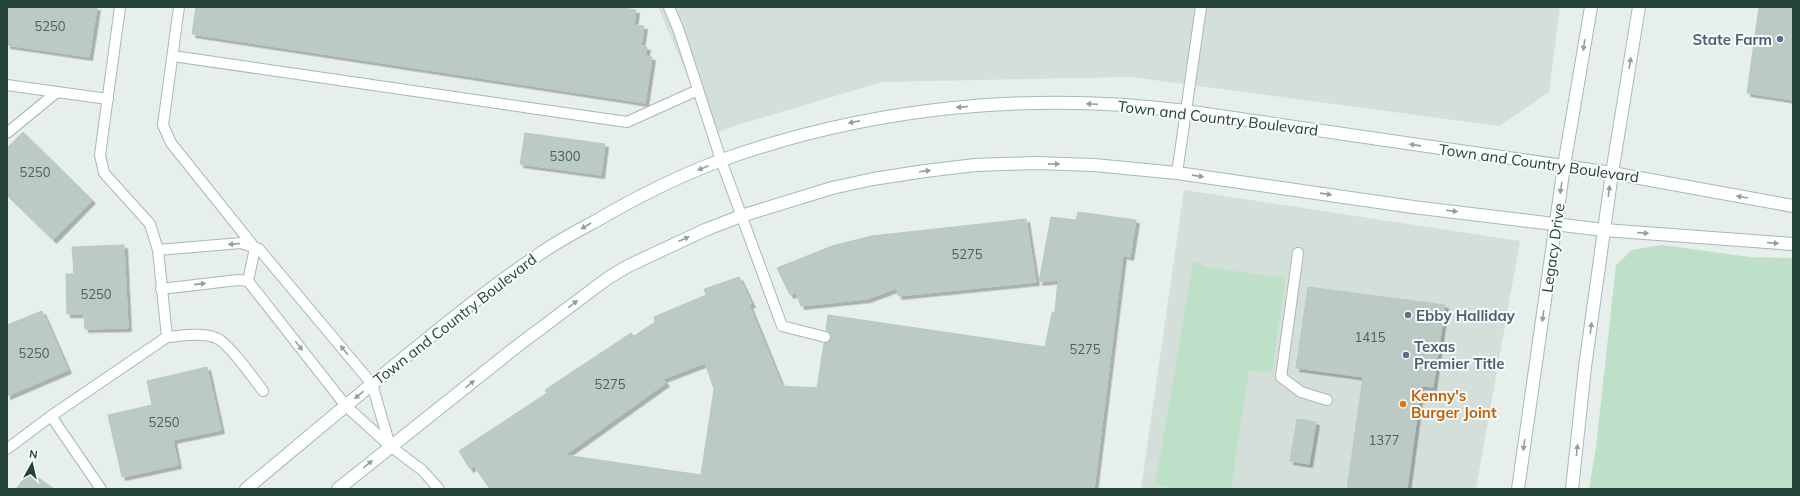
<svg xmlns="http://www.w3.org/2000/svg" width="1800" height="496" font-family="Mulish,sans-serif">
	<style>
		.built { fill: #d4dfda }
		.green { fill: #bfe0c8 }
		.building { fill: #bbcac4; stroke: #b8c9c2; fill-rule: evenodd; filter: url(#shadow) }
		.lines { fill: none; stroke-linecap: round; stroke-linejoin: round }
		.service-casing { stroke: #a8b8b2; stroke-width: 12 }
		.tertiary-casing { stroke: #a8b8b2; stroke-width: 14 }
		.secondary-casing { stroke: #a4bbb3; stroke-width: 14 }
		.service { stroke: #fff; stroke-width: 10 }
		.tertiary { stroke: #fff; stroke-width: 12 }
		.secondary { stroke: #fff; stroke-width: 12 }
		.oneway { fill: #92a09c }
		.service-dot { fill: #5c6f8a; stroke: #f7fbf9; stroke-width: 1.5 }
		.food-dot { fill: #e8710a; stroke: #f7fbf9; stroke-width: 1.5 }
		.labels { text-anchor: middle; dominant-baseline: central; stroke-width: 4; stroke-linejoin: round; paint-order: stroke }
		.number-label { font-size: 13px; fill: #4a645c }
		.service-label { font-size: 15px; font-weight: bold; fill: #4e5e75; stroke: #f7fbf9; text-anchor: start }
		.street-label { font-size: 15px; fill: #24423a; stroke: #f7fbf9 }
		.food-label { font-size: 15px; font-weight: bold; fill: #c56008; stroke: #f7fbf9; text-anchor: start }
	</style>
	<defs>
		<filter id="shadow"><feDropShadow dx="3.5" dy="3.5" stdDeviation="0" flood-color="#0004"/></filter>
	</defs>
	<rect width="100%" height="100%" fill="#e6efeb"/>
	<g class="built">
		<polygon points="658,7 1560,7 1549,92 1499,126 1131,77 882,82 728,128 713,135"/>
		<polygon points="1184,190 1520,241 1476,489 1141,489"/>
	</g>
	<g class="green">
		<polygon points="1662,245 1750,257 1793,258 1793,489 1589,489 1596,447 1616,265 1632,250"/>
		<polygon points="1193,261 1207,267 1285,278 1272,373 1249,370 1231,489 1182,489 1155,485"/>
	</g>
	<g class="building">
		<polygon points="7,7 97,7 89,57 7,45"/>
		<polygon points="196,7 617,7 636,10 634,25 644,26 641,46 647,47 645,56 652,57 645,103 192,34"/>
		<polygon points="1759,7 1793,7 1793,100 1747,93"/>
		<polygon points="23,132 92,200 53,240 7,195 7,148"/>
		<polygon points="525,133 605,144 601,175 520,164"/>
		<path d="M1078,212L1136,220L1130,257L1123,255L1094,489H490L474,466L470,469L459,451L547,393L545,390L631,333L634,336L655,322L654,317L706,295L704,289L739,277L752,304L749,305L782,386L817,388L824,343L829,342L831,338L830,333L826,330L828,315L1045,347L1052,313L1055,312L1058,280L1039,282L1051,217L1076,220ZM705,363L714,389L701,475L565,455L666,383L663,379Z"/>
		<polygon points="1026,219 1036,282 898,296 897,288 867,299 801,306 796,293 790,295 777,268 832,246 872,236"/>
		<polygon points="124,245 128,328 85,329 84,314 67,314 66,274 74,274 72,247"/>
		<polygon points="1308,287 1445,305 1433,387 1421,386 1407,489 1347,489 1363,377 1296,368"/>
		<polygon points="42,311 68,370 7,396 7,325"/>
		<polygon points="207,367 221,430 173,440 178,465 122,477 108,415 152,405 147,381"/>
		<polygon points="1297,419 1316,422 1309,464 1290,461"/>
		<polygon points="29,471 54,489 16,489"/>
	</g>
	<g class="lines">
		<defs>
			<g id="service">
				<polyline points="179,7 163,125 171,143 255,248 248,281"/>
				<polyline points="669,7 679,31 721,160 782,326 825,337"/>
				<polyline points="173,56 627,122 698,90"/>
				<polyline points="7,85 57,92"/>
				<polyline points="7,133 57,92 108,99"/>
				<polyline points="1177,173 1201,7"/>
				<polyline points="158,250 241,243 259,249 372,384 390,446"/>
				<polyline points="1298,253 1281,377 1301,392 1327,400"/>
				<polyline points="161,289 238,280 248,281 346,406 390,446 422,470 439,489"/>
				<path d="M167,337C181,336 202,332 216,338C228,342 254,379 263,391"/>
				<polyline points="7,449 51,416"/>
				<polyline points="101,489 51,416 167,337 158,250 150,224 104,173 100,155 120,7"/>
			</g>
			<g id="tertiary">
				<polyline points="1612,173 1793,206"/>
				<polyline points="1604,230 1793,244"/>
			</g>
			<g id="secondary">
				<path d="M246,489C306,439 365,389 426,340C464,309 502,279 544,251C560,240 577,231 594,222C635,198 678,176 722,160C870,107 1030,91 1186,111L1612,173"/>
				<polyline points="338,489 516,347 608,278 628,266 705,230 741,216 832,188 873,179 925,171 975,165 1036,163 1094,165 1177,173 1413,207 1604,230"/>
				<polyline points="1518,489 1564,166 1591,7"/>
				<polyline points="1572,489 1585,367 1612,173 1639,7"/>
			</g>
		</defs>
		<use href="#service" class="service-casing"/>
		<use href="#tertiary" class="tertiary-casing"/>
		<use href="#secondary" class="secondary-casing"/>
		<use href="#service" class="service"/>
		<use href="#tertiary" class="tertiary"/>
		<use href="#secondary" class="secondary"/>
	</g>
	<defs><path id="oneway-solid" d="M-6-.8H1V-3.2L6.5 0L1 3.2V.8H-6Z"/></defs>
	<g class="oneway">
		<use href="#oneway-solid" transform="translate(1584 45) rotate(99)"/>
		<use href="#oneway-solid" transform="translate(1630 63) rotate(-81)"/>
		<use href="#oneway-solid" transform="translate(1092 104) rotate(-178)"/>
		<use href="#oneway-solid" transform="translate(962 107) rotate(175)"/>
		<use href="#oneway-solid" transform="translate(854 122) rotate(169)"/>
		<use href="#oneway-solid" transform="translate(1415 145) rotate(-172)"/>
		<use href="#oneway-solid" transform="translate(1054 164) rotate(1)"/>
		<use href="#oneway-solid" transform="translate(703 168) rotate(157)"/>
		<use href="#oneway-solid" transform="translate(925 171) rotate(-7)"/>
		<use href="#oneway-solid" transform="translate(1198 176) rotate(8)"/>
		<use href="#oneway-solid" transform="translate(1561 188) rotate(98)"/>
		<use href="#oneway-solid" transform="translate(1609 191) rotate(-83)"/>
		<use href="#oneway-solid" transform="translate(1326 194) rotate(8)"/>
		<use href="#oneway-solid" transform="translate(1742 197) rotate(-170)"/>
		<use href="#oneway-solid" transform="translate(1452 211) rotate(7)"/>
		<use href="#oneway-solid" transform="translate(586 226) rotate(150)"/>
		<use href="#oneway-solid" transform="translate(1643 233) rotate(5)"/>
		<use href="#oneway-solid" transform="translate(684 239) rotate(-24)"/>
		<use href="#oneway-solid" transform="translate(1773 243) rotate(5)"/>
		<use href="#oneway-solid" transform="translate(234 244) rotate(175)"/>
		<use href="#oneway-solid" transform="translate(200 284) rotate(-6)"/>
		<use href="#oneway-solid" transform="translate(573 304) rotate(-37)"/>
		<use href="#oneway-solid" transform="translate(1543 316) rotate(98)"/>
		<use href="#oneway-solid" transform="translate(1591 328) rotate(-82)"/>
		<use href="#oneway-solid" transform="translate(299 346) rotate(52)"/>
		<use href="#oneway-solid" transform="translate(344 350) rotate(-129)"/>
		<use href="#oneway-solid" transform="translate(470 384) rotate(-39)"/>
		<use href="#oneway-solid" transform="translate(359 395) rotate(140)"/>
		<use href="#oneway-solid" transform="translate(1524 445) rotate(98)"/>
		<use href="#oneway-solid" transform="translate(1577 450) rotate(-84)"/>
		<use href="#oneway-solid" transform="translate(368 464) rotate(-39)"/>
	</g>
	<g class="service-dot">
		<circle cx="1780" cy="39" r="4"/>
		<circle cx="1408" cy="315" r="4"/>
		<circle cx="1406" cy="355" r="4"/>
	</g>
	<circle class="food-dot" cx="1403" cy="404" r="4"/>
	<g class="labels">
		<g class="number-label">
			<text x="50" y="26">5250</text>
			<text x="565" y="156">5300</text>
			<text x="35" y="172">5250</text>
			<text x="967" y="254">5275</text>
			<text x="96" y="294">5250</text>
			<text x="1370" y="337">1415</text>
			<text x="1085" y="349">5275</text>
			<text x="34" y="353">5250</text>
			<text x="610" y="384">5275</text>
			<text x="164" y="422">5250</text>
			<text x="1384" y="440">1377</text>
		</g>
		<g class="service-label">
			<text x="1772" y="39" text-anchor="end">State Farm</text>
			<text x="1416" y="315">Ebby Halliday</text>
			<text x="1414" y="346">Texas<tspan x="1414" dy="17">Premier Title</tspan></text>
		</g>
		<g class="street-label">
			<text transform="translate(1218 118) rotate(7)">Town and Country Boulevard</text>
			<text transform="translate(1539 163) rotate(8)">Town and Country Boulevard</text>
			<text transform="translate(1553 248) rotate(-82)">Legacy Drive</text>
			<text transform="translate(455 319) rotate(-38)">Town and Country Boulevard</text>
		</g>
		<g class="food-label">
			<text x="1411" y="395">Kenny's<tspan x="1411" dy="17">Burger Joint</tspan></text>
		</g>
	</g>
	<rect width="1800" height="496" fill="none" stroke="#24423a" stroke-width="16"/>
	<g transform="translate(32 464) rotate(8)" stroke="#f7fbf9" stroke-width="3" paint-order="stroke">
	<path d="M0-3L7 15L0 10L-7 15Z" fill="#24423a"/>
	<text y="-6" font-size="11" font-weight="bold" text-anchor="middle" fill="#24423a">N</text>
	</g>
</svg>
